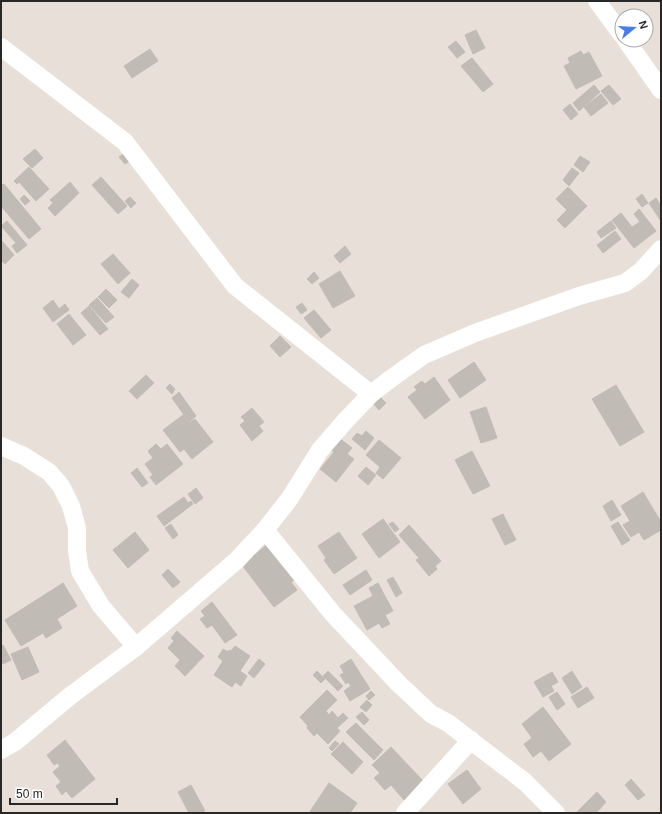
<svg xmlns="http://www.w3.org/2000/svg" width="662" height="814" font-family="Arial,sans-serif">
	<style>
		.building { fill: #c0bbb5; stroke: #c3bbb4 }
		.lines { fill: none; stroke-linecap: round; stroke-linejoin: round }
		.minor { stroke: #fff; stroke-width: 18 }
	</style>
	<rect width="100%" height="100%" fill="#e8dfd9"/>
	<g class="building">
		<polygon points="476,30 485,48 473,54 465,35"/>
		<polygon points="456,41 465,52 457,58 448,47"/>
		<polygon points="150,49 158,61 132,78 124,66"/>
		<polygon points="581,51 583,55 589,52 602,76 576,89 564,66 570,63 568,58"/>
		<polygon points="472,58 493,84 483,92 461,66"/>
		<polygon points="594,85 600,92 579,111 573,103"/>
		<polygon points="609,85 621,99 613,105 601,91"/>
		<polygon points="601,94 608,103 591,116 584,107"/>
		<polygon points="570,104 578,114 571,120 563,110"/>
		<polygon points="35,149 43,158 32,168 23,159"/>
		<polygon points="125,153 131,160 125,164 119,157"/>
		<polygon points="580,156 590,162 583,172 574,165"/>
		<polygon points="29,167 49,189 36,201 19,182 17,184 14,181"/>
		<polygon points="572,168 579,173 569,186 563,180"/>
		<polygon points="101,177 127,206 118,214 92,185"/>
		<polygon points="70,182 79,193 55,216 48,208 53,203 50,200"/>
		<polygon points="4,184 41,229 29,239 1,206 1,185"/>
		<polygon points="568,187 587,206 565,228 557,220 567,210 556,199"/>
		<polygon points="642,194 648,203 642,207 636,199"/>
		<polygon points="24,195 30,201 25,205 20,199"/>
		<polygon points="130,197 136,203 131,208 125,201"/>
		<polygon points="656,198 661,206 661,221 649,203"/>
		<polygon points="639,209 656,231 634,248 612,220 621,213 632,227 640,222 634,214"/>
		<polygon points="7,221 27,245 17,253 12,246 16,243 1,226"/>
		<polygon points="611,221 616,228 601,238 597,232"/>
		<polygon points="615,231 621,239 603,253 597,245"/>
		<polygon points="1,240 14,255 5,264 1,260"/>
		<polygon points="345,246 351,254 340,263 334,256"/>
		<polygon points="113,254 130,273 118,284 101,264"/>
		<polygon points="340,271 355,296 333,308 319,284"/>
		<polygon points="314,272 319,278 312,284 307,279"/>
		<polygon points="132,279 139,285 129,298 121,292"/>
		<polygon points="106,289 117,300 109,308 98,297"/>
		<polygon points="97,298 114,317 106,323 89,305"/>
		<polygon points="53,300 59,309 65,304 69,310 53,322 43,308"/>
		<polygon points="302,303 307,310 301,314 296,307"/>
		<polygon points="89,306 108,329 100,335 81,313"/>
		<polygon points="314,310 331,330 321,338 304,318"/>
		<polygon points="69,314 86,335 73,345 57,324"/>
		<polygon points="280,336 291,347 280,357 270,346"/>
		<polygon points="474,362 486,380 460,398 448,380"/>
		<polygon points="146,375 154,383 137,399 129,391"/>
		<polygon points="434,377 450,400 425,419 408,397 417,390 414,387 422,381 425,384"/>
		<polygon points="170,384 175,389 172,394 166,388"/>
		<polygon points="616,385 644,432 620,446 592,399"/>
		<polygon points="179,392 196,416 189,422 172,398"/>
		<polygon points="380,397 386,403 379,410 373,403"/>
		<polygon points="486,407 497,438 481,443 470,412"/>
		<polygon points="252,408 264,422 259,426 263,431 252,441 240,425 245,421 241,417"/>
		<polygon points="183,415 189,423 195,419 213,442 192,459 184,449 180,452 163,430"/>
		<polygon points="366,431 374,438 365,450 352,439 357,433 362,436"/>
		<polygon points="339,438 352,448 347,454 354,459 336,482 320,469 334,452 330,449"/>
		<polygon points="379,440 401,458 383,479 376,473 380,467 366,455"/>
		<polygon points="156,444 161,449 167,444 183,464 156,485 150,477 153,475 145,464 153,458 148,451"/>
		<polygon points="472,451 490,486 473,494 455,460"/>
		<polygon points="366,467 376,475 368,485 358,476"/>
		<polygon points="137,468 148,483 142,487 131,473"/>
		<polygon points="196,488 203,498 195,504 188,494"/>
		<polygon points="643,492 661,522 661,530 644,540 639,532 631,537 623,525 630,521 621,506"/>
		<polygon points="184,497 188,503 191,501 193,504 164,526 157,516"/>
		<polygon points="612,500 621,515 611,521 603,506"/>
		<polygon points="503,514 516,540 505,545 492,519"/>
		<polygon points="383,519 400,542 379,558 362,534"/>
		<polygon points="393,522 399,529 395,532 389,524"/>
		<polygon points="618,522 630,540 622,545 611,526"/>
		<polygon points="171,524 178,535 173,539 165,528"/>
		<polygon points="409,525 441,561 435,566 437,569 429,576 416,560 419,558 399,535"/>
		<polygon points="135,532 149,550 128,568 113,550"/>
		<polygon points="339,532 357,558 334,574 324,560 326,558 318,546"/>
		<polygon points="269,543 296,579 291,582 297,590 274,607 242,565"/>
		<polygon points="168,569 180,582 173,588 162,575"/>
		<polygon points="366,570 372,580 350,595 343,585"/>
		<polygon points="393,577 402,593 396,597 387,580"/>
		<polygon points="63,583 77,606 57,619 62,628 46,638 43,633 21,646 5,620"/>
		<polygon points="378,583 393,611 385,615 390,624 382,628 379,623 367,630 354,606 373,596 369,588"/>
		<polygon points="212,602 237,635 225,643 212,625 207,628 200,619 205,616 201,611"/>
		<polygon points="177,631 204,656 185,676 175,666 180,660 168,648 174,641 171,638"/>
		<polygon points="3,645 11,660 3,664 1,660 1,646"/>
		<polygon points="235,646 250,656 240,671 247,676 241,686 235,682 232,687 214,675 223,661 218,657 223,649 228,652 229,650 231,651"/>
		<polygon points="28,647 39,672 22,680 11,654"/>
		<polygon points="259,659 265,664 254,678 248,673"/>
		<polygon points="351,659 370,689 350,701 344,691 351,686 348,682 346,684 340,675 344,673 340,666"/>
		<polygon points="317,671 325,679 321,683 313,675"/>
		<polygon points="328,671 343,686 338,691 323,676"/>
		<polygon points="572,671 582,687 572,694 562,678"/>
		<polygon points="552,672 558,682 551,686 554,691 543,697 534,682"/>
		<polygon points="587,687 594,698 578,708 571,697"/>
		<polygon points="327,690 337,700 326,711 329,715 332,711 338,718 343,713 348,718 337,728 340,731 328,744 317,733 314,736 307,728 308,726 300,717"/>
		<polygon points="371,691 375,695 369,700 366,696"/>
		<polygon points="557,692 565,704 557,710 549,697"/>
		<polygon points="367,700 372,705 366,712 360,707"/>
		<polygon points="543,707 571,744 549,761 541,751 533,757 524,744 532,738 522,724"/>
		<polygon points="362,712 369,720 364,725 356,717"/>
		<polygon points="356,723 383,750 374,760 346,732"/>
		<polygon points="65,740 95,779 72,798 66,791 62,795 56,786 61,782 53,772 60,766 57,763 54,765 47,755"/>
		<polygon points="335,741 339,744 332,751 329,748"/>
		<polygon points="343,742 363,762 352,774 331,754"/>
		<polygon points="391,747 424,782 404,800 391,785 385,790 374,778 380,773 372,765"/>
		<polygon points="467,770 481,789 463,804 448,784"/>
		<polygon points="631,779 645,795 638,800 625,785"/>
		<polygon points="329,783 357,803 350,813 309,813"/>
		<polygon points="191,785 205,811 201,813 189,813 178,792"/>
		<polygon points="597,792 606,802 596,813 579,813 577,812"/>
	</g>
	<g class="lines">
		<g class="minor">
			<polyline points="597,1 622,35"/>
			<polyline points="626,40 661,90"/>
			<polyline points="1,47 125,142 235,286 371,394"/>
			<polyline points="1,446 24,456 49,472 61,486 71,506 77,528 77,551 80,571 101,606 136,647"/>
			<polyline points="265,530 333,614 398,683 431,714 448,723 525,782 556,813"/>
			<polyline points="1,750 15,742 70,696 136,647 237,560 265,530 290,498 320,450 346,420 371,394 389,380 424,355 475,333 579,296 625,283 641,271 661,249"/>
			<polyline points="405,813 471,740"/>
		</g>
	</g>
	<rect width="662" height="814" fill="none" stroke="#272727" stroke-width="4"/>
	<g transform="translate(634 28) rotate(72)"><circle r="19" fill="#ffffff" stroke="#a9a9a9"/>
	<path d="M0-3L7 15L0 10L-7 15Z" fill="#487ee6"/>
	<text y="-6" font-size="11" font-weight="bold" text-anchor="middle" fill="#272727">N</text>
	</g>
	<path d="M10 798v6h107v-6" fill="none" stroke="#272727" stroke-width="2"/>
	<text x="16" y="798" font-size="12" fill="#272727" stroke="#ffffff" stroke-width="3" paint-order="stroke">50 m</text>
</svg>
